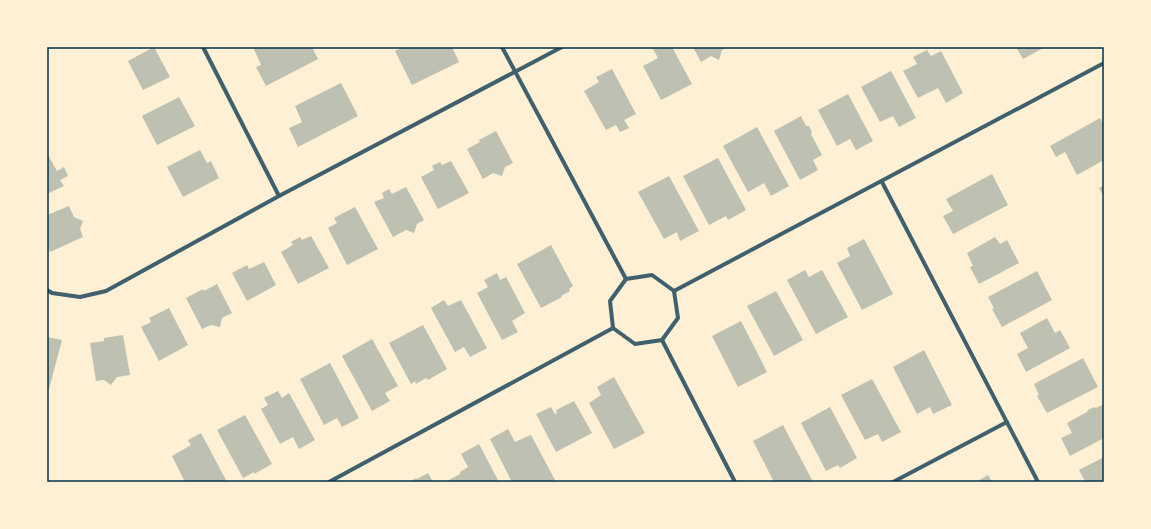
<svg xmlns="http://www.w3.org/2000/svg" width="1151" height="529" font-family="'Times New Roman',serif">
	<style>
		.building { fill: #bec0b2 }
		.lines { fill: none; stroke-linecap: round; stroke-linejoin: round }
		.minor { stroke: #3f606c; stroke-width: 4 }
		.neatline { fill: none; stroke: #003049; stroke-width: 1.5 }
	</style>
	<rect width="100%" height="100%" fill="#fdf0d5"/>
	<g class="building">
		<polygon points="154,47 170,77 143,90 128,61"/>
		<polygon points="258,47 312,47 318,59 266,86 256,67 261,65 254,49"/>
		<polygon points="403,47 443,47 444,48 452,47 459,62 412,85 395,51"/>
		<polygon points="652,47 672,47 692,84 661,100 643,66 658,58"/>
		<polygon points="693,47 729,47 722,50 719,60 711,56 701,62"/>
		<polygon points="1016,47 1045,47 1023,59"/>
		<polygon points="927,50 931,56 941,51 963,93 946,103 938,88 918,98 903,71 917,64 913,57"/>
		<polygon points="612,69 636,114 624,120 629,128 620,132 616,125 606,130 584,91 599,82 596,77"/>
		<polygon points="891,71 916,118 899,127 893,116 880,122 861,87"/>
		<polygon points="341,83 358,116 298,147 289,128 302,122 295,106"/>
		<polygon points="848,94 873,141 856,150 850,139 837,146 818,110"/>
		<polygon points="179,97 195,126 157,145 142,116"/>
		<polygon points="801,116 806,126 809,126 812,132 811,134 822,155 813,160 818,170 800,180 774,131"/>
		<polygon points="1100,118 1104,125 1104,160 1077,175 1065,152 1056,157 1050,146"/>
		<polygon points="757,127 789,186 771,196 764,183 748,192 723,146"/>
		<polygon points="496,131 513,163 505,167 502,176 493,173 483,179 467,149 480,142 479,140"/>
		<polygon points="200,150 207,163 211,161 219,178 183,197 167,167"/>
		<polygon points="48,155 57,171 64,167 68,176 60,180 64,186 47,194 47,156"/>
		<polygon points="718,158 746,210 728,220 726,216 709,225 683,176"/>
		<polygon points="451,161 469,193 438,209 421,177 434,170 432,166 440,162 442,165"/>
		<polygon points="992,174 1008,205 953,234 943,216 953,211 946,199"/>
		<polygon points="669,176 699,231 680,241 677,232 664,239 638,192"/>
		<polygon points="1104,185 1104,197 1099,188"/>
		<polygon points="406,187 424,220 417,224 414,233 406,230 393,237 374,202 384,198 382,193 389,189 392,194"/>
		<polygon points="69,206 74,217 83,221 80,229 83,237 50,252 47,245 47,215"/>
		<polygon points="355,207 378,249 347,265 328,228 337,223 334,218"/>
		<polygon points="311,236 329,268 298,284 281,252 293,245 291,242 300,237 302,240"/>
		<polygon points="995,237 1000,244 1007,240 1019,263 979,284 970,267 973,266 967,253"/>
		<polygon points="864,239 893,294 862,310 837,263 850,256 847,248"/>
		<polygon points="551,245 573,286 569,289 570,291 561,296 562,297 541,308 517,264"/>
		<polygon points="264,262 276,285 247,301 232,273 247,265 249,269"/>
		<polygon points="805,270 809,277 822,270 848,317 816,334 787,280"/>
		<polygon points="1037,271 1052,300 1002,327 992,309 994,308 988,297"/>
		<polygon points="497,273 500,280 506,277 525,313 512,321 518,332 502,340 477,293 488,287 484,280"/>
		<polygon points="217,284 232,313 222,318 220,327 211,325 202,329 186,298 203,289 204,291"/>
		<polygon points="776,291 803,340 774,356 747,306"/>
		<polygon points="444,300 448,306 461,300 487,348 470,357 464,347 455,352 431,308"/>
		<polygon points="169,308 188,345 159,361 141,327 151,322 149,318"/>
		<polygon points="1047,318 1055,333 1060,330 1070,348 1026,372 1017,354 1028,348 1020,333"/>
		<polygon points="741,321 767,372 738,387 712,336"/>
		<polygon points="423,325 447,369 428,380 426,378 416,384 415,381 411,384 389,343"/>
		<polygon points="123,335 130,375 117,377 111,385 104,380 96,381 90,343 104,341 104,338"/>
		<polygon points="47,337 62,340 49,389 47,388"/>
		<polygon points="372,339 398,386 385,393 390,401 372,411 342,356"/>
		<polygon points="924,350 952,405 933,414 930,407 917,414 893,367"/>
		<polygon points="1083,358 1098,387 1047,413 1037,396 1039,395 1034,384"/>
		<polygon points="330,363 359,418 342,427 337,418 324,425 300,379"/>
		<polygon points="614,377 645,433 614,449 589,403 601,395 597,387"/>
		<polygon points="872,379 901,432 882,442 878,434 865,440 841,395"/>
		<polygon points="278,391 282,398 289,393 315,440 299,449 293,437 280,444 261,409 268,405 264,398"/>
		<polygon points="574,401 592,433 556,452 536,414 551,407 555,414 557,413 556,410"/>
		<polygon points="1104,404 1104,438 1070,456 1061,438 1072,433 1067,423 1087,412 1088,410 1094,407 1096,408"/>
		<polygon points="830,407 857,458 840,468 838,465 826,471 801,423"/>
		<polygon points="245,415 272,464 254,474 254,472 243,478 217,430"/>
		<polygon points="783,425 812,480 809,482 789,482 789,481 786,482 774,482 753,441"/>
		<polygon points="508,429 515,442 531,435 555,480 552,482 512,482 490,439"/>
		<polygon points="201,433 227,482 185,482 172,456 191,445 188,440"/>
		<polygon points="479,444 499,482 451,482 449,480 460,474 460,472 468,467 461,454"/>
		<polygon points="1104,457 1104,482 1083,482 1085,481 1079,470"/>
		<polygon points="428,473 433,482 409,482 416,478 417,479"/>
		<polygon points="988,475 992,482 976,482"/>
	</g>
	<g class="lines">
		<g class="minor">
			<polyline points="203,47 279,196"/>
			<polyline points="502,47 626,279"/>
			<polyline points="882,182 1038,482"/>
			<polygon points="652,275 674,291 678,318 662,340 635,344 613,328 610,301 626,279"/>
			<polyline points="47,290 52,293 80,297 106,291 279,196 562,47"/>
			<polyline points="674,291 1104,63"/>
			<polyline points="662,340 735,482"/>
			<polyline points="329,482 613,328"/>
			<polyline points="893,482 1007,422"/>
		</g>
	</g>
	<rect width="1151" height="529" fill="none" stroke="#fdf0d5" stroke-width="96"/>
	<rect x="48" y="48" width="1055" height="433" class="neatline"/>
</svg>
